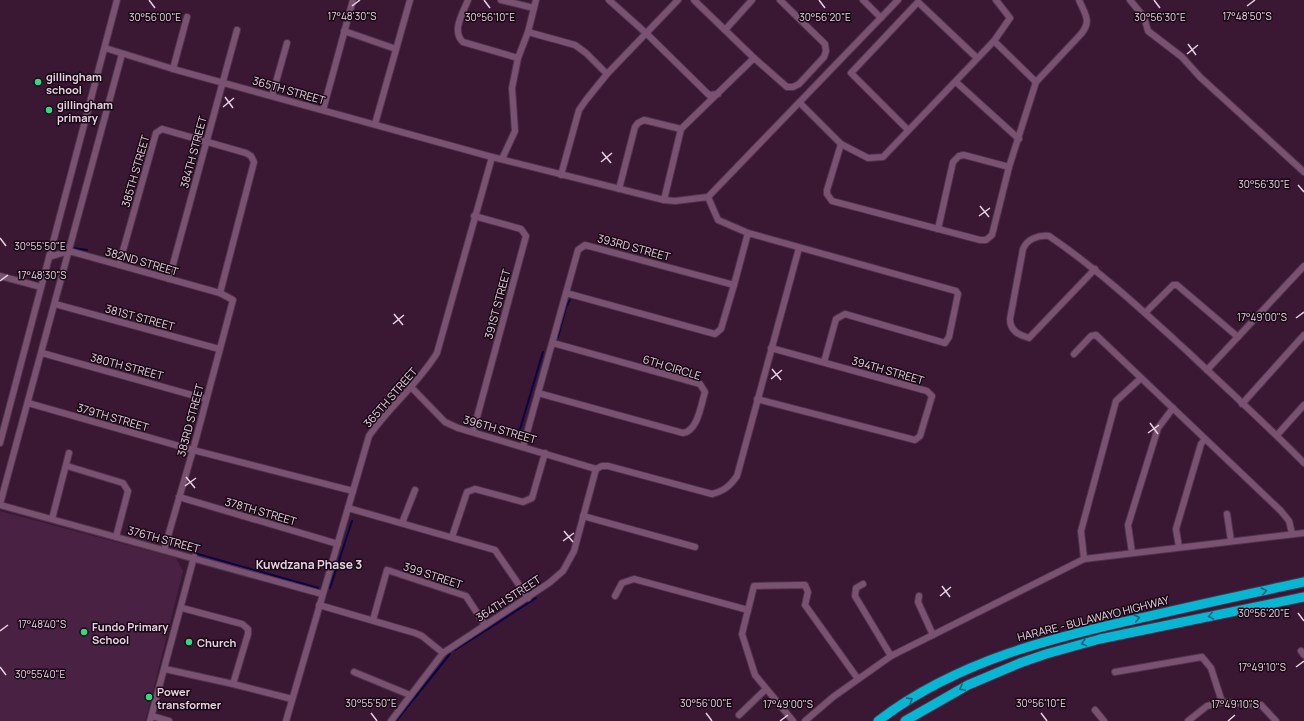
<svg xmlns="http://www.w3.org/2000/svg" width="1304" height="721" font-family="Manrope,sans-serif">
	<style>
		.built { fill: #492142 }
		.lines { fill: none; stroke-linecap: round; stroke-linejoin: round }
		.stream { stroke: #0b0047; stroke-width: 2 }
		.minor-casing { stroke: #4f344b; stroke-width: 8 }
		.highway-casing { stroke: #4f344b; stroke-width: 11 }
		.minor { stroke: #7a5271; stroke-width: 6 }
		.highway { stroke: #06b6d3; stroke-width: 9 }
		.oneway { stroke: #0e687e }
		.ticks { fill: none; stroke: #e8d1e2; stroke-width: 1.5 }
		.poi-dot { fill: #34d881; stroke: #180915; stroke-width: 1.5 }
		.labels { text-anchor: middle; dominant-baseline: central; stroke-width: 3; stroke-linejoin: round; paint-order: stroke }
		.poi-label { font-size: 11px; font-weight: bold; fill: #e8d1e2; stroke: #180915; text-anchor: start }
		.street-label { font-size: 11px; fill: #e8d1e2; stroke: #180915 }
		.neighbourhood-label { font-size: 12px; font-weight: bold; fill: #e8d1e2; stroke: #180915 }
		.ticks-label { font-size: 10px; text-anchor: middle; fill: #e8d1e2; stroke: #180915; stroke-width: 3; stroke-linejoin: round; paint-order: stroke }
	</style>
	<rect width="100%" height="100%" fill="#3a1733"/>
	<polygon class="built" points="0,511 176,558 183,571 152,695 148,694 147,699 151,700 145,721 0,721"/>
	<g class="lines">
		<g class="stream">
			<polyline points="73,248 87,250"/>
			<polyline points="558,337 566,307 570,300"/>
			<polyline points="517,439 543,352"/>
			<polyline points="198,554 318,588"/>
			<polyline points="330,588 352,521"/>
			<polyline points="455,650 536,598"/>
			<polyline points="396,721 450,654"/>
		</g>
		<defs>
			<g id="minor">
				<path d="M468,0C463,13 451,31 463,42L518,58"/>
				<polyline points="501,0 534,8"/>
				<polyline points="609,0 647,34 709,95 718,94"/>
				<polyline points="694,0 754,58 787,87 793,87 799,84 824,57 826,51 825,44 780,0"/>
				<polyline points="863,0 881,18"/>
				<polyline points="1130,0 1144,17 1148,31 1182,57 1200,77 1304,172"/>
				<polyline points="725,30 752,0"/>
				<polyline points="344,31 396,49"/>
				<polyline points="528,32 575,45 586,53 607,74"/>
				<polyline points="994,41 1036,82"/>
				<polyline points="105,48 173,69 492,157 664,200 675,201 708,197 718,220 748,233"/>
				<polyline points="173,69 187,17"/>
				<polyline points="956,82 1019,139"/>
				<polyline points="272,96 287,43"/>
				<polyline points="800,103 841,144 868,158 883,157 994,41 1010,18 996,0"/>
				<polyline points="323,110 353,0"/>
				<polyline points="375,124 410,0"/>
				<polyline points="908,130 851,73 918,2 977,58"/>
				<path d="M841,144L827,190V194L832,201L980,240H986L992,235L1009,167L1036,82L1081,34C1092,21 1085,14 1079,0"/>
				<polyline points="502,159 515,131 512,88 518,58 528,32 536,0"/>
				<polyline points="561,175 579,110 586,100 607,74 678,0"/>
				<polyline points="619,189 635,127 638,123 644,120 681,129"/>
				<polyline points="708,197 898,0"/>
				<polyline points="664,200 681,129 754,58"/>
				<polyline points="938,229 953,162 959,156 964,155 1009,167"/>
				<polyline points="49,257 69,251 220,293 233,300 193,450 164,550"/>
				<polyline points="119,265 156,133 162,129 246,153 251,156 254,162 220,293"/>
				<path d="M1095,269L1029,338C1019,335 1010,331 1010,319L1023,249C1027,239 1038,235 1049,236C1099,270 1143,311 1188,352C1227,389 1267,425 1304,463"/>
				<polyline points="0,276 41,287"/>
				<polyline points="169,279 237,30"/>
				<polyline points="566,293 715,334 721,329 734,285"/>
				<polyline points="55,304 219,349"/>
				<polyline points="1145,313 1173,285 1177,285 1238,337"/>
				<polyline points="42,353 206,399"/>
				<polyline points="1074,354 1091,336 1096,335 1281,511 1289,521 1292,533"/>
				<polyline points="1207,370 1304,266"/>
				<polyline points="411,387 445,422 458,428 596,469"/>
				<path d="M538,393L683,433C698,431 701,404 705,392L700,384L553,343"/>
				<polyline points="757,399 915,440 920,436 932,396 927,391 771,348"/>
				<polyline points="28,403 193,450 353,491"/>
				<polyline points="1242,404 1304,335"/>
				<polyline points="473,432 526,236 521,229 474,216"/>
				<polyline points="1277,435 1304,405"/>
				<polyline points="0,443 117,0"/>
				<polyline points="523,447 578,250 585,245 734,285 748,233 956,291 958,294 949,337 945,343 845,314 836,319 824,362"/>
				<polyline points="67,466 123,483 128,491 116,537"/>
				<path d="M596,469L602,466H608L712,494C724,491 730,486 737,476L799,248"/>
				<polyline points="179,497 338,544"/>
				<polyline points="0,504 122,54"/>
				<polyline points="0,505 322,594"/>
				<polyline points="348,508 495,550 528,598"/>
				<polyline points="1227,514 1231,541"/>
				<polyline points="583,516 695,547"/>
				<polyline points="52,519 69,453"/>
				<polyline points="402,523 415,490"/>
				<polyline points="452,537 467,492 475,489 523,502 532,498 545,453"/>
				<polyline points="1179,547 1176,529 1201,444 1205,439"/>
				<polyline points="1132,553 1128,525 1158,428 1173,408"/>
				<polyline points="1084,559 1081,531 1116,401 1141,378"/>
				<polyline points="863,584 856,588 855,596 891,656"/>
				<polyline points="615,596 622,583 634,579 748,610"/>
				<polyline points="919,596 918,602 933,635"/>
				<polyline points="319,605 415,633 422,636 443,653"/>
				<polyline points="182,608 242,624 248,629 248,634 233,684"/>
				<polyline points="373,620 387,570 466,596 485,625"/>
				<polyline points="1301,651 1304,655"/>
				<polyline points="165,669 233,684 292,699"/>
				<polyline points="354,672 410,695"/>
				<polyline points="1115,672 1202,657 1211,668 1222,702"/>
				<polyline points="1095,710 1104,721"/>
				<polyline points="739,715 766,689"/>
				<polyline points="152,716 169,721"/>
				<polyline points="150,721 194,557"/>
				<path d="M286,721L369,436C389,407 418,384 437,353L492,157"/>
				<polyline points="391,721 443,653 549,583 563,571 574,551 596,469"/>
				<polyline points="793,721 755,675 742,634 754,586 805,585 808,592 805,605 858,679"/>
				<polyline points="805,721 833,697 891,656 1084,559 1304,533"/>
				<polyline points="1188,721 1207,706 1222,702 1261,705 1276,721"/>
			</g>
			<g id="highway">
				<path d="M878,721C958,660 1054,637 1150,616C1201,604 1253,593 1304,582"/>
				<polyline points="905,721 968,685 1020,663 1046,654 1100,639 1304,597"/>
			</g>
		</defs>
		<use href="#minor" class="minor-casing"/>
		<use href="#highway" class="highway-casing"/>
		<use href="#minor" class="minor"/>
		<use href="#highway" class="highway"/>
	</g>
	<defs><path id="oneway-chevron" d="M-2-3.5L2.5 0L-2 3.5" fill="none" stroke-width="1.6" stroke-linecap="round" stroke-linejoin="round"/></defs>
	<g class="oneway">
		<use href="#oneway-chevron" transform="translate(1264 591) rotate(-12)"/>
		<use href="#oneway-chevron" transform="translate(1211 616) rotate(168)"/>
		<use href="#oneway-chevron" transform="translate(1137 618) rotate(-12)"/>
		<use href="#oneway-chevron" transform="translate(1084 643) rotate(165)"/>
		<use href="#oneway-chevron" transform="translate(962 688) rotate(152)"/>
		<use href="#oneway-chevron" transform="translate(910 700) rotate(-30)"/>
	</g>
	<path class="ticks" d="M149,0L155,8M484,0L490,8M819,0L825,8M1154,0L1160,8M352,6L360,0M1247,6L1255,0M1188,44L1196,55M1187,54L1198,45M225,97L233,108M223,107L234,98M602,152L611,163M601,162L612,153M1298,185L1304,192M980,206L989,217M979,216L990,208M0,238L6,246M0,281L8,275M394,314L403,325M1296,318L1304,312M393,324L404,315M772,369L781,380M771,379L782,370M1150,423L1158,434M1148,433L1159,425M186,477L195,488M185,486L196,478M564,531L573,542M563,541L574,533M942,586L950,597M940,596L951,587M1298,613L1304,621M0,631L8,625M0,667L6,675M1296,667L1304,661M371,713L377,721M706,713L712,721M1041,713L1047,721M780,721L788,715M1228,721L1235,715"/>
	<g class="poi-dot">
		<circle cx="38" cy="82" r="4"/>
		<circle cx="49" cy="110" r="4"/>
		<circle cx="84" cy="632" r="4"/>
		<circle cx="189" cy="642" r="4"/>
		<circle cx="149" cy="697" r="4"/>
	</g>
	<g class="labels">
		<g class="poi-label">
			<text x="46" y="76">gillingham<tspan x="46" dy="13">school</tspan></text>
			<text x="57" y="104">gillingham<tspan x="57" dy="13">primary</tspan></text>
			<text x="92" y="626">Fundo Primary<tspan x="92" dy="13">School</tspan></text>
			<text x="197" y="642">Church</text>
			<text x="157" y="691">Power<tspan x="157" dy="13">transformer</tspan></text>
		</g>
		<g class="street-label">
			<text transform="translate(289 90) rotate(16)">365TH STREET</text>
			<text transform="translate(193 152) rotate(-75)">384TH STREET</text>
			<text transform="translate(135 171) rotate(-74)">385TH STREET</text>
			<text transform="translate(634 247) rotate(15)">393RD STREET</text>
			<text transform="translate(142 261) rotate(16)">382ND STREET</text>
			<text transform="translate(497 304) rotate(-75)">391ST STREET</text>
			<text transform="translate(140 317) rotate(15)">381ST STREET</text>
			<text transform="translate(127 366) rotate(15)">380TH STREET</text>
			<text transform="translate(672 367) rotate(17)">6TH CIRCLE</text>
			<text transform="translate(888 370) rotate(16)">394TH STREET</text>
			<text transform="translate(390 397) rotate(-49)">365TH STREET</text>
			<text transform="translate(113 417) rotate(16)">379TH STREET</text>
			<text transform="translate(190 420) rotate(-75)">383RD STREET</text>
			<text transform="translate(500 429) rotate(16)">396TH STREET</text>
			<text transform="translate(261 511) rotate(16)">378TH STREET</text>
			<text transform="translate(164 539) rotate(15)">376TH STREET</text>
			<text transform="translate(433 575) rotate(18)">399 STREET</text>
			<text transform="translate(508 598) rotate(-33)">364TH STREET</text>
			<text transform="translate(1093 618) rotate(-14)">HARARE - BULAWAYO HIGHWAY</text>
		</g>
		<g class="neighbourhood-label">
			<text x="309" y="564">Kuwdzana Phase 3</text>
		</g>
	</g>
	<g class="ticks-label">
		<text x="352" y="20">17°48'30"S</text>
		<text x="1247" y="20">17°48'50"S</text>
		<text x="155" y="21">30°56'00"E</text>
		<text x="490" y="21">30°56'10"E</text>
		<text x="825" y="21">30°56'20"E</text>
		<text x="1160" y="21">30°56'30"E</text>
		<text x="1264" y="188">30°56'30"E</text>
		<text x="40" y="250">30°55'50"E</text>
		<text x="42" y="279">17°48'30"S</text>
		<text x="1262" y="321">17°49'00"S</text>
		<text x="1264" y="617">30°56'20"E</text>
		<text x="42" y="628">17°48'40"S</text>
		<text x="1262" y="671">17°49'10"S</text>
		<text x="40" y="678">30°55'40"E</text>
		<text x="371" y="707">30°55'50"E</text>
		<text x="706" y="707">30°56'00"E</text>
		<text x="1041" y="707">30°56'10"E</text>
		<text x="788" y="708">17°49'00"S</text>
		<text x="1235" y="708">17°49'10"S</text>
	</g>
</svg>
